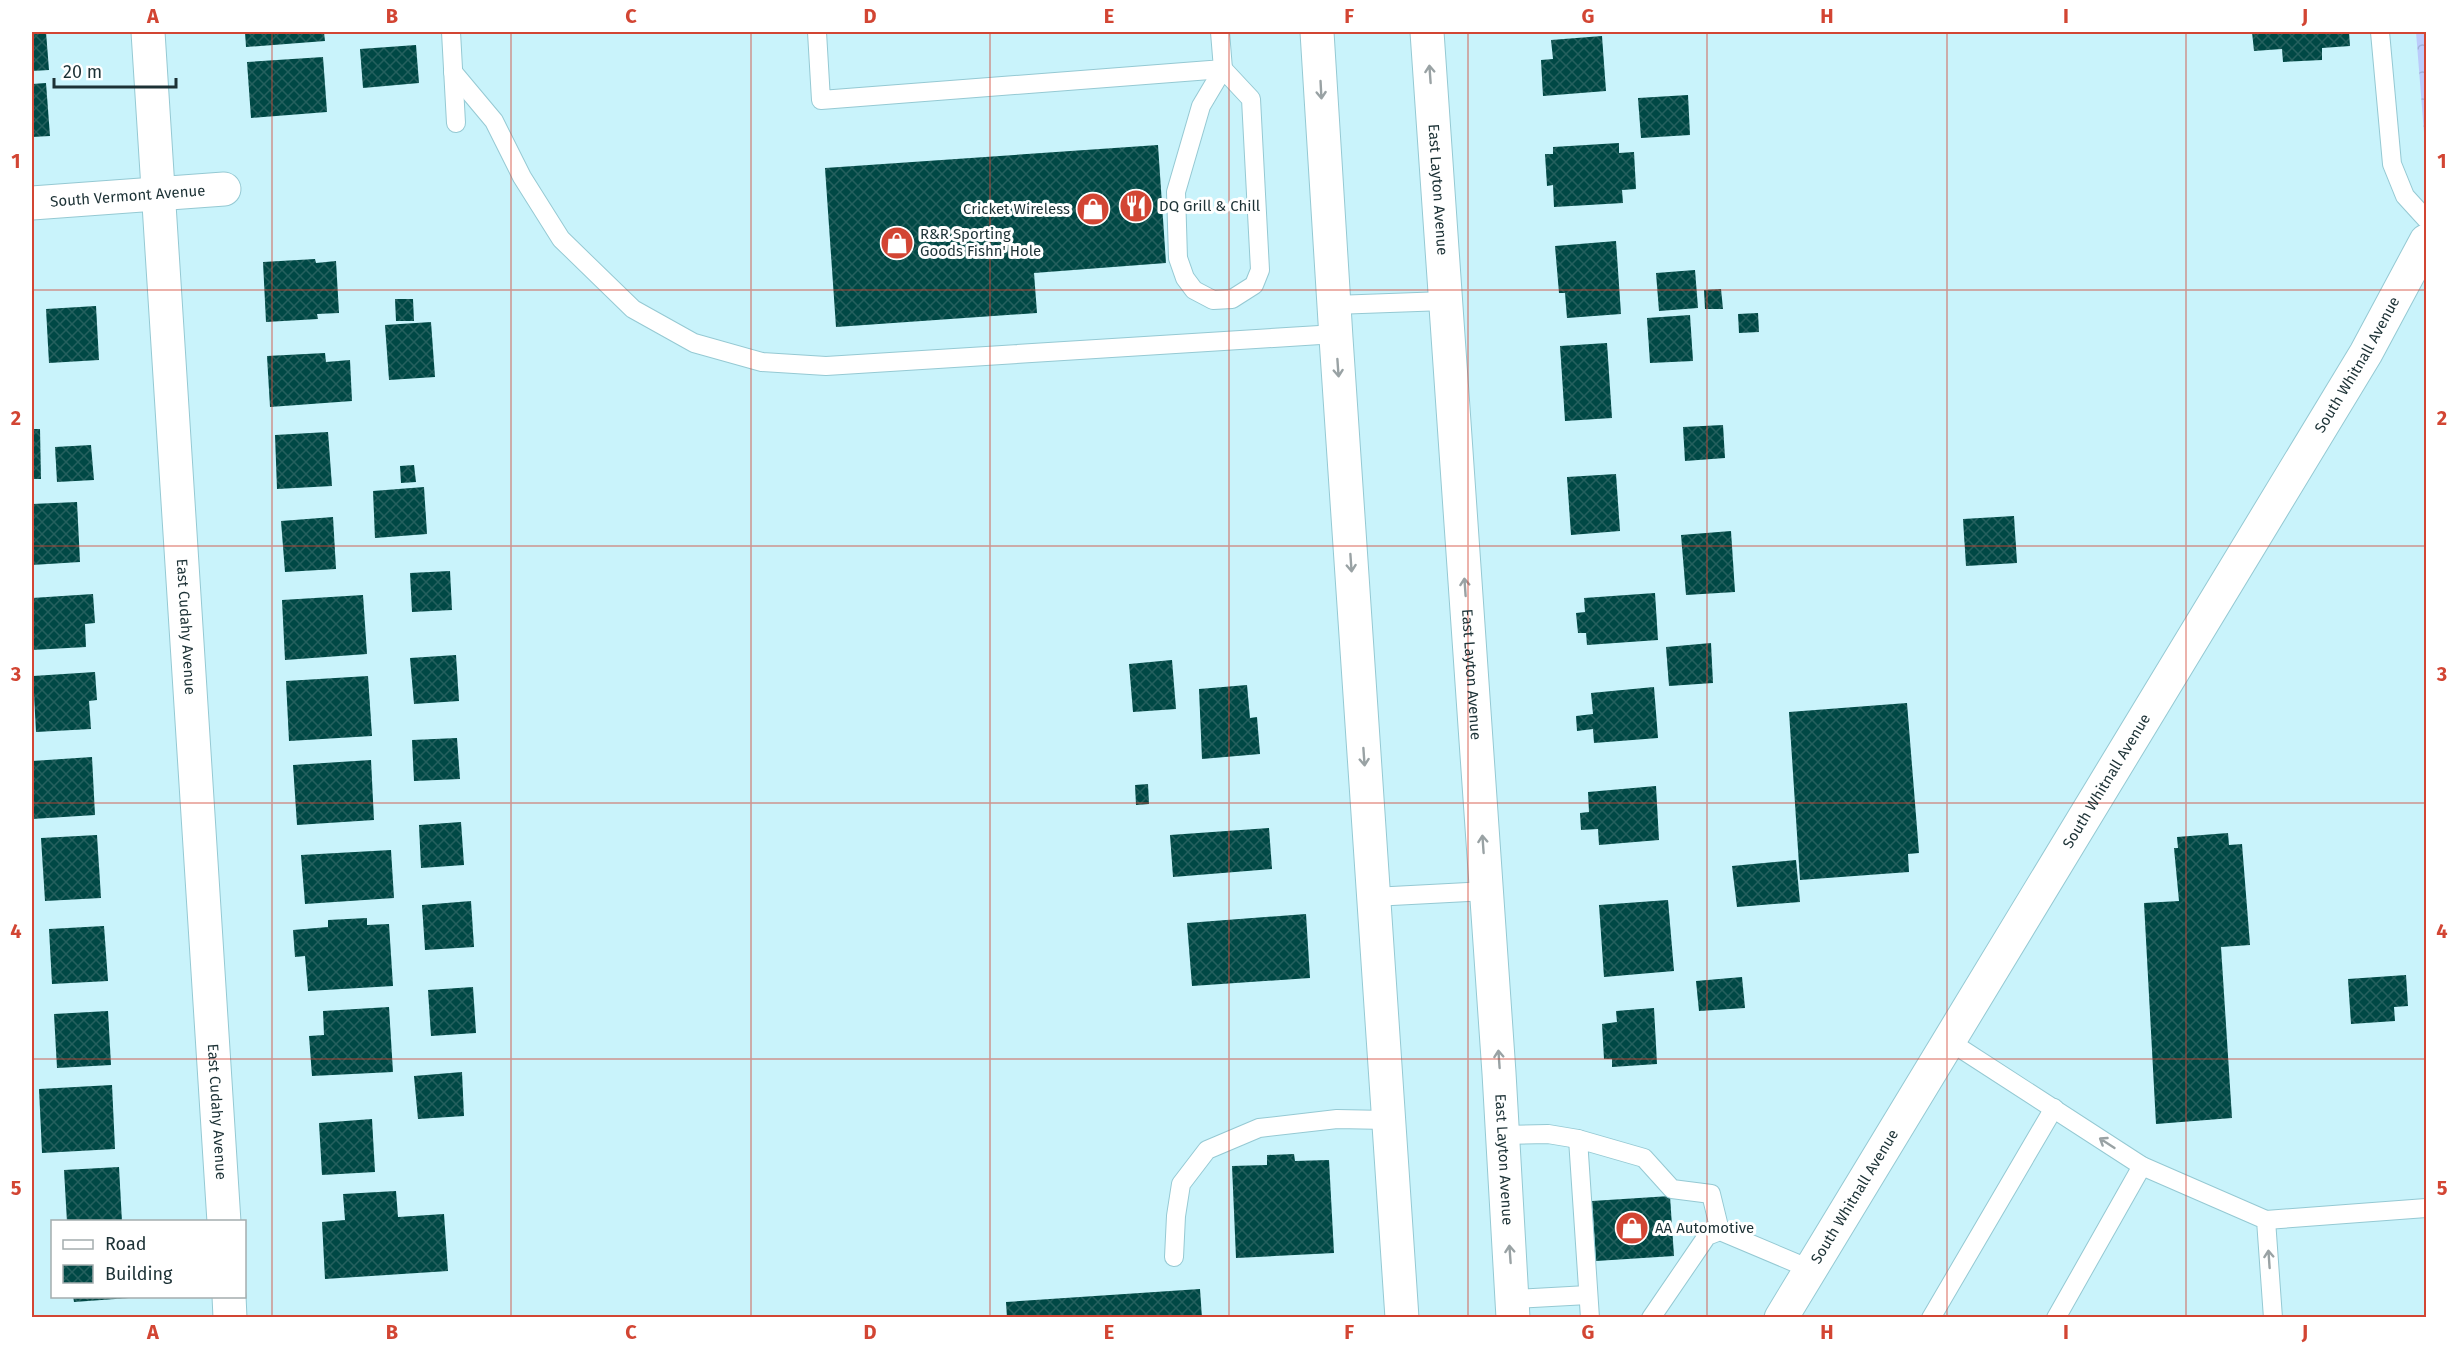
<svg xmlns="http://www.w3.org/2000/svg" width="2458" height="1349" font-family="'Fira Sans',sans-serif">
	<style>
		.park { fill: url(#park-crowns) }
		.building { fill: url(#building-cross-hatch) }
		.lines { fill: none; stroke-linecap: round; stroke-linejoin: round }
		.lane-casing { stroke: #95c9d3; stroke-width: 20 }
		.street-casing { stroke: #95c9d3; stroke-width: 35 }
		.secondary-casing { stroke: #95c9d3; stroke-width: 35 }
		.lane { stroke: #fff; stroke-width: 18 }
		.street { stroke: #fff; stroke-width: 33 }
		.secondary { stroke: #fff; stroke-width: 33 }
		.oneway { stroke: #99a2a4 }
		.grid { fill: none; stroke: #d24533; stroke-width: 1.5; stroke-opacity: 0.55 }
		.labels { text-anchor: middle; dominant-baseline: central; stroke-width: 6; stroke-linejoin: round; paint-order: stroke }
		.street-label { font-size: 15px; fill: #1c3135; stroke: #fff }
		.poi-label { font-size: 15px; fill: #1c3135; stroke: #fff; text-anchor: start }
		.neatline { fill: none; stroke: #d24533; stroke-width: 2 }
		.grid-label { font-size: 20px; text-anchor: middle; font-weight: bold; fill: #d24533 }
	</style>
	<defs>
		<pattern id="park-crowns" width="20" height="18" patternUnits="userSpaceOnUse" patternTransform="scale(1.5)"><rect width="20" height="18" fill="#bbcbfb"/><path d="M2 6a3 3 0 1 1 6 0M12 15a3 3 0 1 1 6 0" fill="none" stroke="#a0afd8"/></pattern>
		<pattern id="building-cross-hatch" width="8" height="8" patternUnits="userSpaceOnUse" patternTransform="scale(1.5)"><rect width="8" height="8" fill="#004845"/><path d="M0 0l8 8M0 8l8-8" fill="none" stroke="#25605e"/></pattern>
	</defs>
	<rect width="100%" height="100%" fill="#c9f3fb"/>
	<polygon class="park" points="2416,32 2426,32 2426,158"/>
	<g class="building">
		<polygon points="32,32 46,32 49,70 32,71"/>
		<polygon points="245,32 324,32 325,41 246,47"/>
		<polygon points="2252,32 2349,32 2350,46 2322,48 2322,60 2283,62 2282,49 2254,51"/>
		<polygon points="1602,36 1606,91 1543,96 1541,60 1553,59 1551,40"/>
		<polygon points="416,45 419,83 363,88 360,49"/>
		<polygon points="323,57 327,112 251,118 247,62"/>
		<polygon points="46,83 50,136 32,137 32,84"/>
		<polygon points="1688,95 1690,135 1641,138 1638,98"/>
		<polygon points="1619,143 1619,153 1634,152 1636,189 1622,190 1623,203 1554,207 1553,185 1547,186 1545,154 1553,154 1553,147"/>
		<polygon points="1158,145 1166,263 1034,273 1037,313 836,327 825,168"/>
		<polygon points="1616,241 1621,314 1567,318 1565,293 1559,293 1555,246"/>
		<polygon points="315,259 316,263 336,261 339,313 317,314 318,319 266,322 263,262"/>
		<polygon points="1695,270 1698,308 1659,311 1656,273"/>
		<polygon points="1721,289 1723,309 1705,309 1704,290"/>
		<polygon points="395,299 413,299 414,321 396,321"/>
		<polygon points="96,306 99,360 49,363 46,309"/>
		<polygon points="1758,313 1759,332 1739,333 1738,314"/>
		<polygon points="1690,315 1693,361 1650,363 1647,318"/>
		<polygon points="431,322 435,377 389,380 385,325"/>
		<polygon points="1607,343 1612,418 1565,421 1560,346"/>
		<polygon points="325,353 326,362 350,360 352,401 270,407 267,356"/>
		<polygon points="1723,425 1725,458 1685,461 1683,427"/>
		<polygon points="32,429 40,429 41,479 32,479"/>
		<polygon points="328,432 332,486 277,489 275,435"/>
		<polygon points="91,445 94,480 57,482 55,447"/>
		<polygon points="414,465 416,482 401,483 400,466"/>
		<polygon points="1616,474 1620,531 1571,535 1567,477"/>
		<polygon points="424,487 427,534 375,538 373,491"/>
		<polygon points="77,502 80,562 32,565 32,504"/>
		<polygon points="2014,516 2017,563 1966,566 1963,519"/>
		<polygon points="333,517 336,569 285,572 281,521"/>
		<polygon points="1731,531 1735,592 1686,595 1681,535"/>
		<polygon points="450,571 452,610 412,612 410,573"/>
		<polygon points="1655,593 1658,640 1587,645 1586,633 1578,633 1576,613 1585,612 1584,598"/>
		<polygon points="93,594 95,623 85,624 86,647 32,650 32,598"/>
		<polygon points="363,595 367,654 285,660 282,600"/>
		<polygon points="1711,643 1713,683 1669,686 1666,647"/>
		<polygon points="456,655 459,701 414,704 410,658"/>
		<polygon points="1172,660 1176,709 1133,712 1129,664"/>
		<polygon points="95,672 97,700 89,701 91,729 36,732 33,676"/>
		<polygon points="368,676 372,736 289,741 286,681"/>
		<polygon points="1247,685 1250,718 1257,717 1260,754 1202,759 1199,689"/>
		<polygon points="1654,687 1658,738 1594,743 1593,729 1577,731 1576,716 1593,714 1591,693"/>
		<polygon points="1907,703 1919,853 1908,854 1909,872 1800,880 1789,712"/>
		<polygon points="457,738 460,779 414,781 412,740"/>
		<polygon points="92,757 95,815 32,819 32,761"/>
		<polygon points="371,760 374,820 297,825 293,765"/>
		<polygon points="1148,784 1149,804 1136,805 1135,785"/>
		<polygon points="1656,786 1659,840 1599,845 1598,829 1581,830 1580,813 1589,812 1588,792"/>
		<polygon points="461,822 464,865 421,868 419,825"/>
		<polygon points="1269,828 1272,869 1173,877 1170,835"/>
		<polygon points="2228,833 2229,845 2242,844 2250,945 2221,947 2232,1118 2156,1124 2144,903 2179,901 2174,848 2178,848 2177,837"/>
		<polygon points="97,835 101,898 45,901 41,838"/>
		<polygon points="391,850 394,898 305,904 301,855"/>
		<polygon points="1796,860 1800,902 1737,907 1732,866"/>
		<polygon points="1668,900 1674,971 1604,977 1599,905"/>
		<polygon points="471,901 474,947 425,950 422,905"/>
		<polygon points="1306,914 1310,978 1192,986 1187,923"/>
		<polygon points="367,918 367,925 389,924 393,986 308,991 305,956 295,957 293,930 328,927 328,920"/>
		<polygon points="104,926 108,981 52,984 49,929"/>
		<polygon points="2406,975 2408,1006 2394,1007 2395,1021 2351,1024 2348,979"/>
		<polygon points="1742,977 1745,1008 1699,1011 1696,981"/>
		<polygon points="473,987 476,1033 431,1036 428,990"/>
		<polygon points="389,1007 393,1072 312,1076 309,1036 324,1035 323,1011"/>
		<polygon points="1654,1008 1657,1064 1612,1067 1612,1059 1604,1059 1602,1024 1617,1022 1616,1011"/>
		<polygon points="108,1011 111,1065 57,1068 54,1014"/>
		<polygon points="462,1072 464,1116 418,1119 414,1076"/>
		<polygon points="112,1085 115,1149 42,1153 39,1089"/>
		<polygon points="372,1119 375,1172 322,1175 319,1123"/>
		<polygon points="1294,1154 1295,1161 1329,1160 1334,1253 1236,1258 1232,1166 1267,1165 1267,1155"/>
		<polygon points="119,1167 122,1222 67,1222 64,1170"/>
		<polygon points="396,1191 398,1217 444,1214 448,1271 325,1279 322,1222 345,1220 343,1194"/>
		<polygon points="1670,1196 1674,1256 1596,1261 1592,1201"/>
		<polygon points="1200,1289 1202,1318 1007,1318 1006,1302"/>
		<polygon points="73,1296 129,1296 129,1298 74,1302"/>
	</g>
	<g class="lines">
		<defs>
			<g id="lane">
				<polyline points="451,32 456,123"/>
				<polyline points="817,32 821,100 1223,69 1220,32"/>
				<polyline points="2380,32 2392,164 2405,196 2426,219"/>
				<polygon points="1223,69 1251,99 1260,270 1254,285 1232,299 1213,300 1194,290 1185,278 1178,258 1176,192 1201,106"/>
				<polyline points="453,72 494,121 522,177 561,239 633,309 694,343 762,362 826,366 1336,334"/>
				<polyline points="1334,305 1445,301"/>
				<polyline points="1373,897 1487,891"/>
				<polyline points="1949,1041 2142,1166 2266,1220 2273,1318"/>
				<polyline points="1502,1135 1548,1134 1578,1139"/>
				<polyline points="2266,1220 2426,1208"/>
				<polyline points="1174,1257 1176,1216 1181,1184 1207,1150 1259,1128 1337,1119 1387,1120"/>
				<polyline points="1513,1299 1588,1295"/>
				<polyline points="1590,1318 1578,1139 1644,1158 1672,1189 1711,1194 1720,1231"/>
				<polyline points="1651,1318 1707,1236 1720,1231 1810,1269"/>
				<polyline points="1931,1318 2054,1108"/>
				<polyline points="2056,1318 2142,1166"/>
			</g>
			<g id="street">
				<path id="s1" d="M148,32L224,1222"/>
				<path id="s2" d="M32,203L224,189"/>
				<polyline points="229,1296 230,1318"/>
			</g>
			<g id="secondary">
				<polyline points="1317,32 1336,338 1402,1318"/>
				<path id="s3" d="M1427,32L1499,1073L1513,1318"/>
				<path id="s4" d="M1781,1318L2366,353L2426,241"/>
			</g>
		</defs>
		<use href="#lane" class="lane-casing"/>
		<use href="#street" class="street-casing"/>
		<use href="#secondary" class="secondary-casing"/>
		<use href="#lane" class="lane"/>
		<use href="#street" class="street"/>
		<use href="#secondary" class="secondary"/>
	</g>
	<defs><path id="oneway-shaft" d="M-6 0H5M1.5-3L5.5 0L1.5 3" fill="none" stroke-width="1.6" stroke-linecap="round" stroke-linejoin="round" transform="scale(1.5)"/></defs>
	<g class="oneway">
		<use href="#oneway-shaft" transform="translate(1430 74) rotate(-94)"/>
		<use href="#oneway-shaft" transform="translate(1321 90) rotate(87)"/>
		<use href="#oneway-shaft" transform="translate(1338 368) rotate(86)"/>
		<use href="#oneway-shaft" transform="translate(1351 563) rotate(86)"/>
		<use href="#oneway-shaft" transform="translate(1465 587) rotate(-94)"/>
		<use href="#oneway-shaft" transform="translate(1364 757) rotate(86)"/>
		<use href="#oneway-shaft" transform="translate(1483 844) rotate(-94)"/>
		<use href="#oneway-shaft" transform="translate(1499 1059) rotate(-94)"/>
		<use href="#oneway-shaft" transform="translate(2107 1143) rotate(-147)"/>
		<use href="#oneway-shaft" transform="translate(1510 1254) rotate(-94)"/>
		<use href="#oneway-shaft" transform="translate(2269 1259) rotate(-94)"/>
	</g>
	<path class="grid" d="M272,32V1318M511,32V1318M751,32V1318M990,32V1318M1229,32V1318M1468,32V1318M1707,32V1318M1947,32V1318M2186,32V1318M32,290H2426M32,546H2426M32,803H2426M32,1059H2426"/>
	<defs>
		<symbol id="restaurant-disc" viewBox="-11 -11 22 22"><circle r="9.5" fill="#d24533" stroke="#fff"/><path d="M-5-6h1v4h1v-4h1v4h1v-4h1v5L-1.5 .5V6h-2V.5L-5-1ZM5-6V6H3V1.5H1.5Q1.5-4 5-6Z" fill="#fff"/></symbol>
		<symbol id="shop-disc" viewBox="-11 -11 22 22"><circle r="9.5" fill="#d24533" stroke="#fff"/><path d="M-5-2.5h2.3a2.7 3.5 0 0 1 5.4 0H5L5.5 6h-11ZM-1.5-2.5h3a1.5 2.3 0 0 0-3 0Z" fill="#fff"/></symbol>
	</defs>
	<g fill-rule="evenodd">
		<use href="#restaurant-disc" x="1117" y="187" width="38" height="38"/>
		<use href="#shop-disc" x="1074" y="190" width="38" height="38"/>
		<use href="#shop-disc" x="878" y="224" width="38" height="38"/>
		<use href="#shop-disc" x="1613" y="1209" width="38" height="38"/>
	</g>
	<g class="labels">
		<g class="street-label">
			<text stroke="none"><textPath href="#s3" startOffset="158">East Layton Avenue</textPath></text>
			<text stroke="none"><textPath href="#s2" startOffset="96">South Vermont Avenue</textPath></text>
			<text stroke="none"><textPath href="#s4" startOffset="1114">South Whitnall Avenue</textPath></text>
			<text stroke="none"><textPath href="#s1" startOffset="596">East Cudahy Avenue</textPath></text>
			<text stroke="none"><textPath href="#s3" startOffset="644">East Layton Avenue</textPath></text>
			<text stroke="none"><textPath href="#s4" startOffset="628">South Whitnall Avenue</textPath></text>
			<text stroke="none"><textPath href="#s1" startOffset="1082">East Cudahy Avenue</textPath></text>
			<text stroke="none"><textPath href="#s3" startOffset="1130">East Layton Avenue</textPath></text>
			<text stroke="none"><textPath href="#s4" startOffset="142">South Whitnall Avenue</textPath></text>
		</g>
		<g class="poi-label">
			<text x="1159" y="206">DQ Grill &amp; Chill</text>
			<text x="1070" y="209" text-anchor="end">Cricket Wireless</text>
			<text x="920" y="234">R&amp;R Sporting<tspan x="920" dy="17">Goods Fishn' Hole</tspan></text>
			<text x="1655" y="1228">AA Automotive</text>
		</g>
	</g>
	<rect width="2458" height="1349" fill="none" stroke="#ffffff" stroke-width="66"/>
	<rect x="51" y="1220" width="195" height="78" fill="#ffffff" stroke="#a4adae" stroke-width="1.5"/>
	<rect x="63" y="1240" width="30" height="9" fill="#ffffff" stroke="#a4adae" stroke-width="1.5"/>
	<text x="105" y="1250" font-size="18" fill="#1c3135">Road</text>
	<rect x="63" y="1265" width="30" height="18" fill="url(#building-cross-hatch)" stroke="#a4adae" stroke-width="1.5"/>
	<text x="105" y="1280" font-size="18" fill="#1c3135">Building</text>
	<path d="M54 78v9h122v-9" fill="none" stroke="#1c3135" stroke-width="3"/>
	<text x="63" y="78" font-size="18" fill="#1c3135" stroke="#ffffff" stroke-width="4.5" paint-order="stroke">20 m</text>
	<rect x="33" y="33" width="2392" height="1283" class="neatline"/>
	<g class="grid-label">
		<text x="153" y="23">A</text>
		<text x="392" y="23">B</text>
		<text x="631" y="23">C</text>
		<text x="870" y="23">D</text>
		<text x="1109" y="23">E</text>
		<text x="1349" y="23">F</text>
		<text x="1588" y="23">G</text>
		<text x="1827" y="23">H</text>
		<text x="2066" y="23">I</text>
		<text x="2305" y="23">J</text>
		<text x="16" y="168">1</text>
		<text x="2442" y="168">1</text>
		<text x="16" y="425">2</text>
		<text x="2442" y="425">2</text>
		<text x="16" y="681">3</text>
		<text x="2442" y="681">3</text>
		<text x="16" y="938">4</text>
		<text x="2442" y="938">4</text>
		<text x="16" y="1195">5</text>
		<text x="2442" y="1195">5</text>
		<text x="153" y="1339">A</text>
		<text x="392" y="1339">B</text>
		<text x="631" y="1339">C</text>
		<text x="870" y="1339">D</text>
		<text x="1109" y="1339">E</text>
		<text x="1349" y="1339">F</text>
		<text x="1588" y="1339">G</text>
		<text x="1827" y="1339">H</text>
		<text x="2066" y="1339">I</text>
		<text x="2305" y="1339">J</text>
	</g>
</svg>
